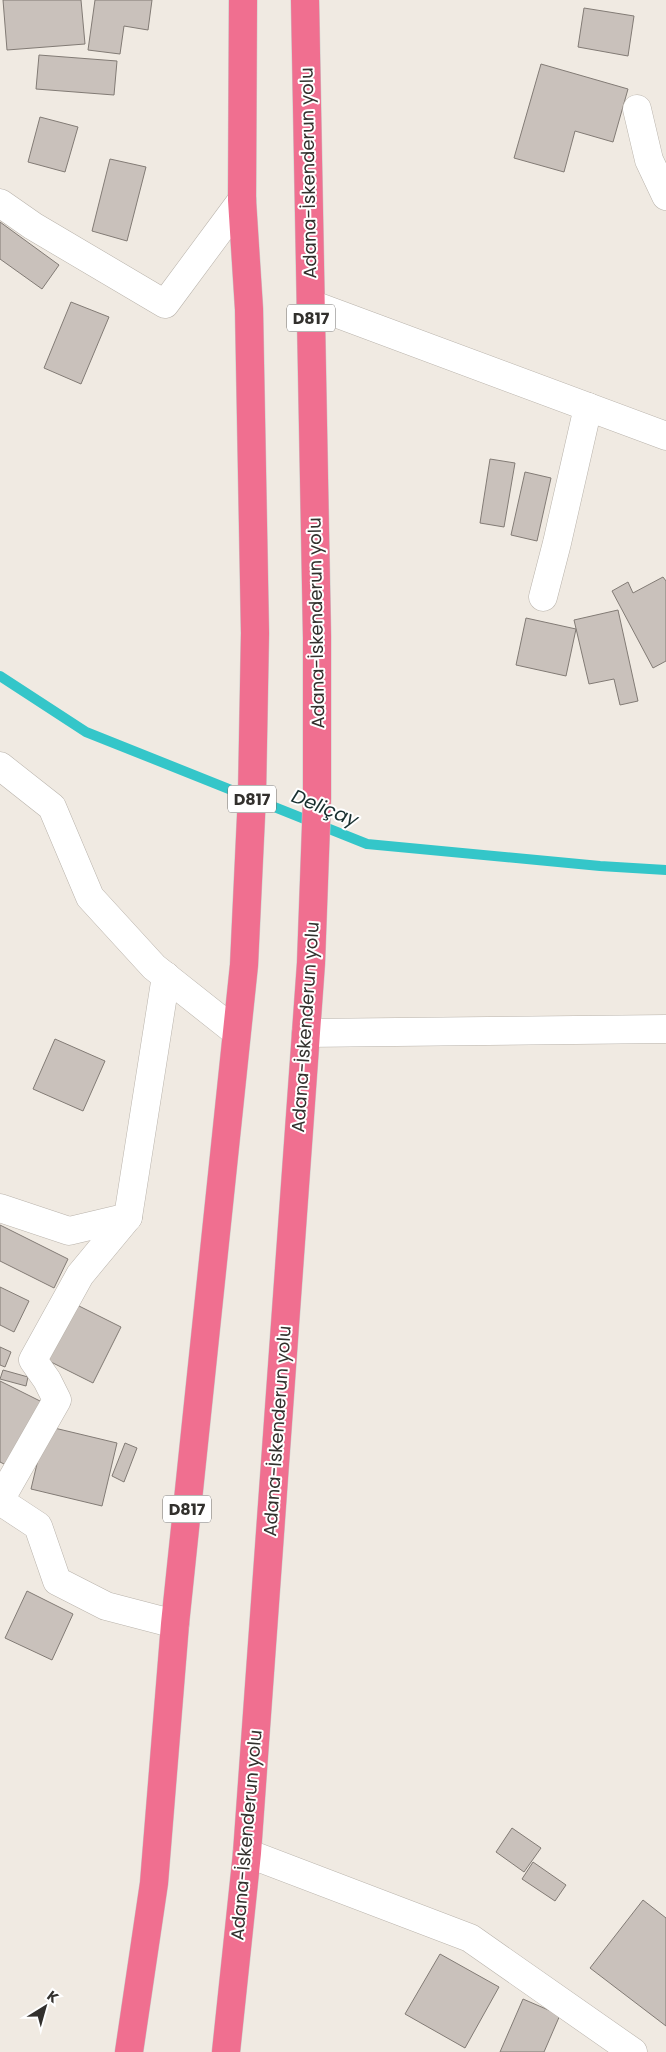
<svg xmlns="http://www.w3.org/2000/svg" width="666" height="2052" font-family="Poppins,sans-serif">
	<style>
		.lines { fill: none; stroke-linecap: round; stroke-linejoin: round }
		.stream { stroke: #34c6c9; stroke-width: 10 }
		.building { fill: #c9c1bb; stroke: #827b75 }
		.street-casing { stroke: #b9b3ab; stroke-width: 29 }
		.highway-casing { stroke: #cac9c8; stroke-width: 29 }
		.street { stroke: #fff; stroke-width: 28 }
		.highway { stroke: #f06f90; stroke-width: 28 }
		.labels { text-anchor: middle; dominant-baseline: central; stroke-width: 4; stroke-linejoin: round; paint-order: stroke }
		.shield { fill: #fff; stroke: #706e6c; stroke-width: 1 }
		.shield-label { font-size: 16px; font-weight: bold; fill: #32302d }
		.street-label { font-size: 18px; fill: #32302d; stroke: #fff }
		.water-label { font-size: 19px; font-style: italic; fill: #182f2f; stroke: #fff }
	</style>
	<rect width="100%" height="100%" fill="#f0eae2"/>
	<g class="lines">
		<polyline class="stream" points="0,676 86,732 367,844 600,866 666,870"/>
	</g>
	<g class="building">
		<polygon points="3,0 81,0 85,44 7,50"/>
		<polygon points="95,0 152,0 148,30 124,26 120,54 88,50"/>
		<polygon points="584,8 634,16 628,56 578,47"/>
		<polygon points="39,55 117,61 114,95 36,89"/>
		<polygon points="541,64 628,89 613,142 575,131 564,172 514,158"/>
		<polygon points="40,117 78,127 65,172 28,162"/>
		<polygon points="110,159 146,167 127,241 92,231"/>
		<polygon points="0,222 59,265 42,289 0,259"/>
		<polygon points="71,302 109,317 81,384 44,368"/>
		<polygon points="490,459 515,463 504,527 480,523"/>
		<polygon points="525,472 551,478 537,541 511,535"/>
		<polygon points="663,577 666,581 666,661 653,668 612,591 628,582 633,593"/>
		<polygon points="618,610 638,701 620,705 614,679 589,684 574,620"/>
		<polygon points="526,618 576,629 566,676 516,665"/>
		<polygon points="55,1039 105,1061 83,1111 33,1089"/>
		<polygon points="0,1225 68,1259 54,1288 0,1261"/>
		<polygon points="0,1287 29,1301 14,1332 0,1325"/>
		<polygon points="73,1303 121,1327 93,1383 45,1359"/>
		<polygon points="0,1347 11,1352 5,1367 0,1365"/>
		<polygon points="3,1370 28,1377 26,1386 0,1379"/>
		<polygon points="0,1381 42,1402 10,1467 0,1462"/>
		<polygon points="46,1426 117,1443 102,1506 31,1489"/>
		<polygon points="125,1443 137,1448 124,1482 112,1476"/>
		<polygon points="27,1591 73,1614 52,1660 5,1638"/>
		<polygon points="512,1828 541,1848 524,1872 496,1852"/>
		<polygon points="533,1862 566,1885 555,1901 522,1879"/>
		<polygon points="643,1900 666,1918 666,2026 590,1968"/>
		<polygon points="440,1954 499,1987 465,2048 405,2014"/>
		<polygon points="523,1999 560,2015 544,2052 500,2052"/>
	</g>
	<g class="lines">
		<defs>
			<g id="street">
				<polyline points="637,109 649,160 666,196"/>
				<polyline points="0,203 33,226 165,304 242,200"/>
				<polyline points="311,304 666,436"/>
				<polyline points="543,597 557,543 588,407"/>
				<polyline points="0,766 52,807 90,897 154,967 236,1032"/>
				<polyline points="306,1033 666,1029"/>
				<polyline points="0,1208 69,1231 128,1217 166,976"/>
				<polyline points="0,1500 57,1400 47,1380 33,1360 80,1275 128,1217"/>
				<polyline points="0,1501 38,1526 57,1581 106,1606 175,1624"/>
				<polyline points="247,1853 470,1938 633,2052"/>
			</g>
			<g id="highway">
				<polyline points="129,2052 154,1883 175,1624 244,965 252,795 255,633 249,309 242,200 243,0"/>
				<polyline points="226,2052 247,1853 311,963 317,798 317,637 305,0"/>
			</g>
		</defs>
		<use href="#street" class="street-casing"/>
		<use href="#highway" class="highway-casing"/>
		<use href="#street" class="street"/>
		<use href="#highway" class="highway"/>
	</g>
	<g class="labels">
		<g class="shield">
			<rect x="287" y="304.5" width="48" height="27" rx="4"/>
			<rect x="228" y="785.5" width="48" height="27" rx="4"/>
			<rect x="163" y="1495.5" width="48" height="27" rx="4"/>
		</g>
		<g class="shield-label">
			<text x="311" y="318">D817</text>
			<text x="252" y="799">D817</text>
			<text x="187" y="1509">D817</text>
		</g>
		<g class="street-label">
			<text transform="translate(308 173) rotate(-91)">Adana-İskenderun yolu</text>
			<text transform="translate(316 623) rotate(-91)">Adana-İskenderun yolu</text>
			<text transform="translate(305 1027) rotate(-86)">Adana-İskenderun yolu</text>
			<text transform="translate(277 1431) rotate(-86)">Adana-İskenderun yolu</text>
			<text transform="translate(246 1835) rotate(-85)">Adana-İskenderun yolu</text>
		</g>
		<g class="water-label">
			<text transform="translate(325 808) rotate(22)">Deliçay</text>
		</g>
	</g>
	<g transform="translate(45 2007) rotate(37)" stroke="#ffffff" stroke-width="4" paint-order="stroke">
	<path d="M0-4L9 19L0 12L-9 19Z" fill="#32302d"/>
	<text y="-8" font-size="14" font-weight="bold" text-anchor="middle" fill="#32302d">K</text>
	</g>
</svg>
